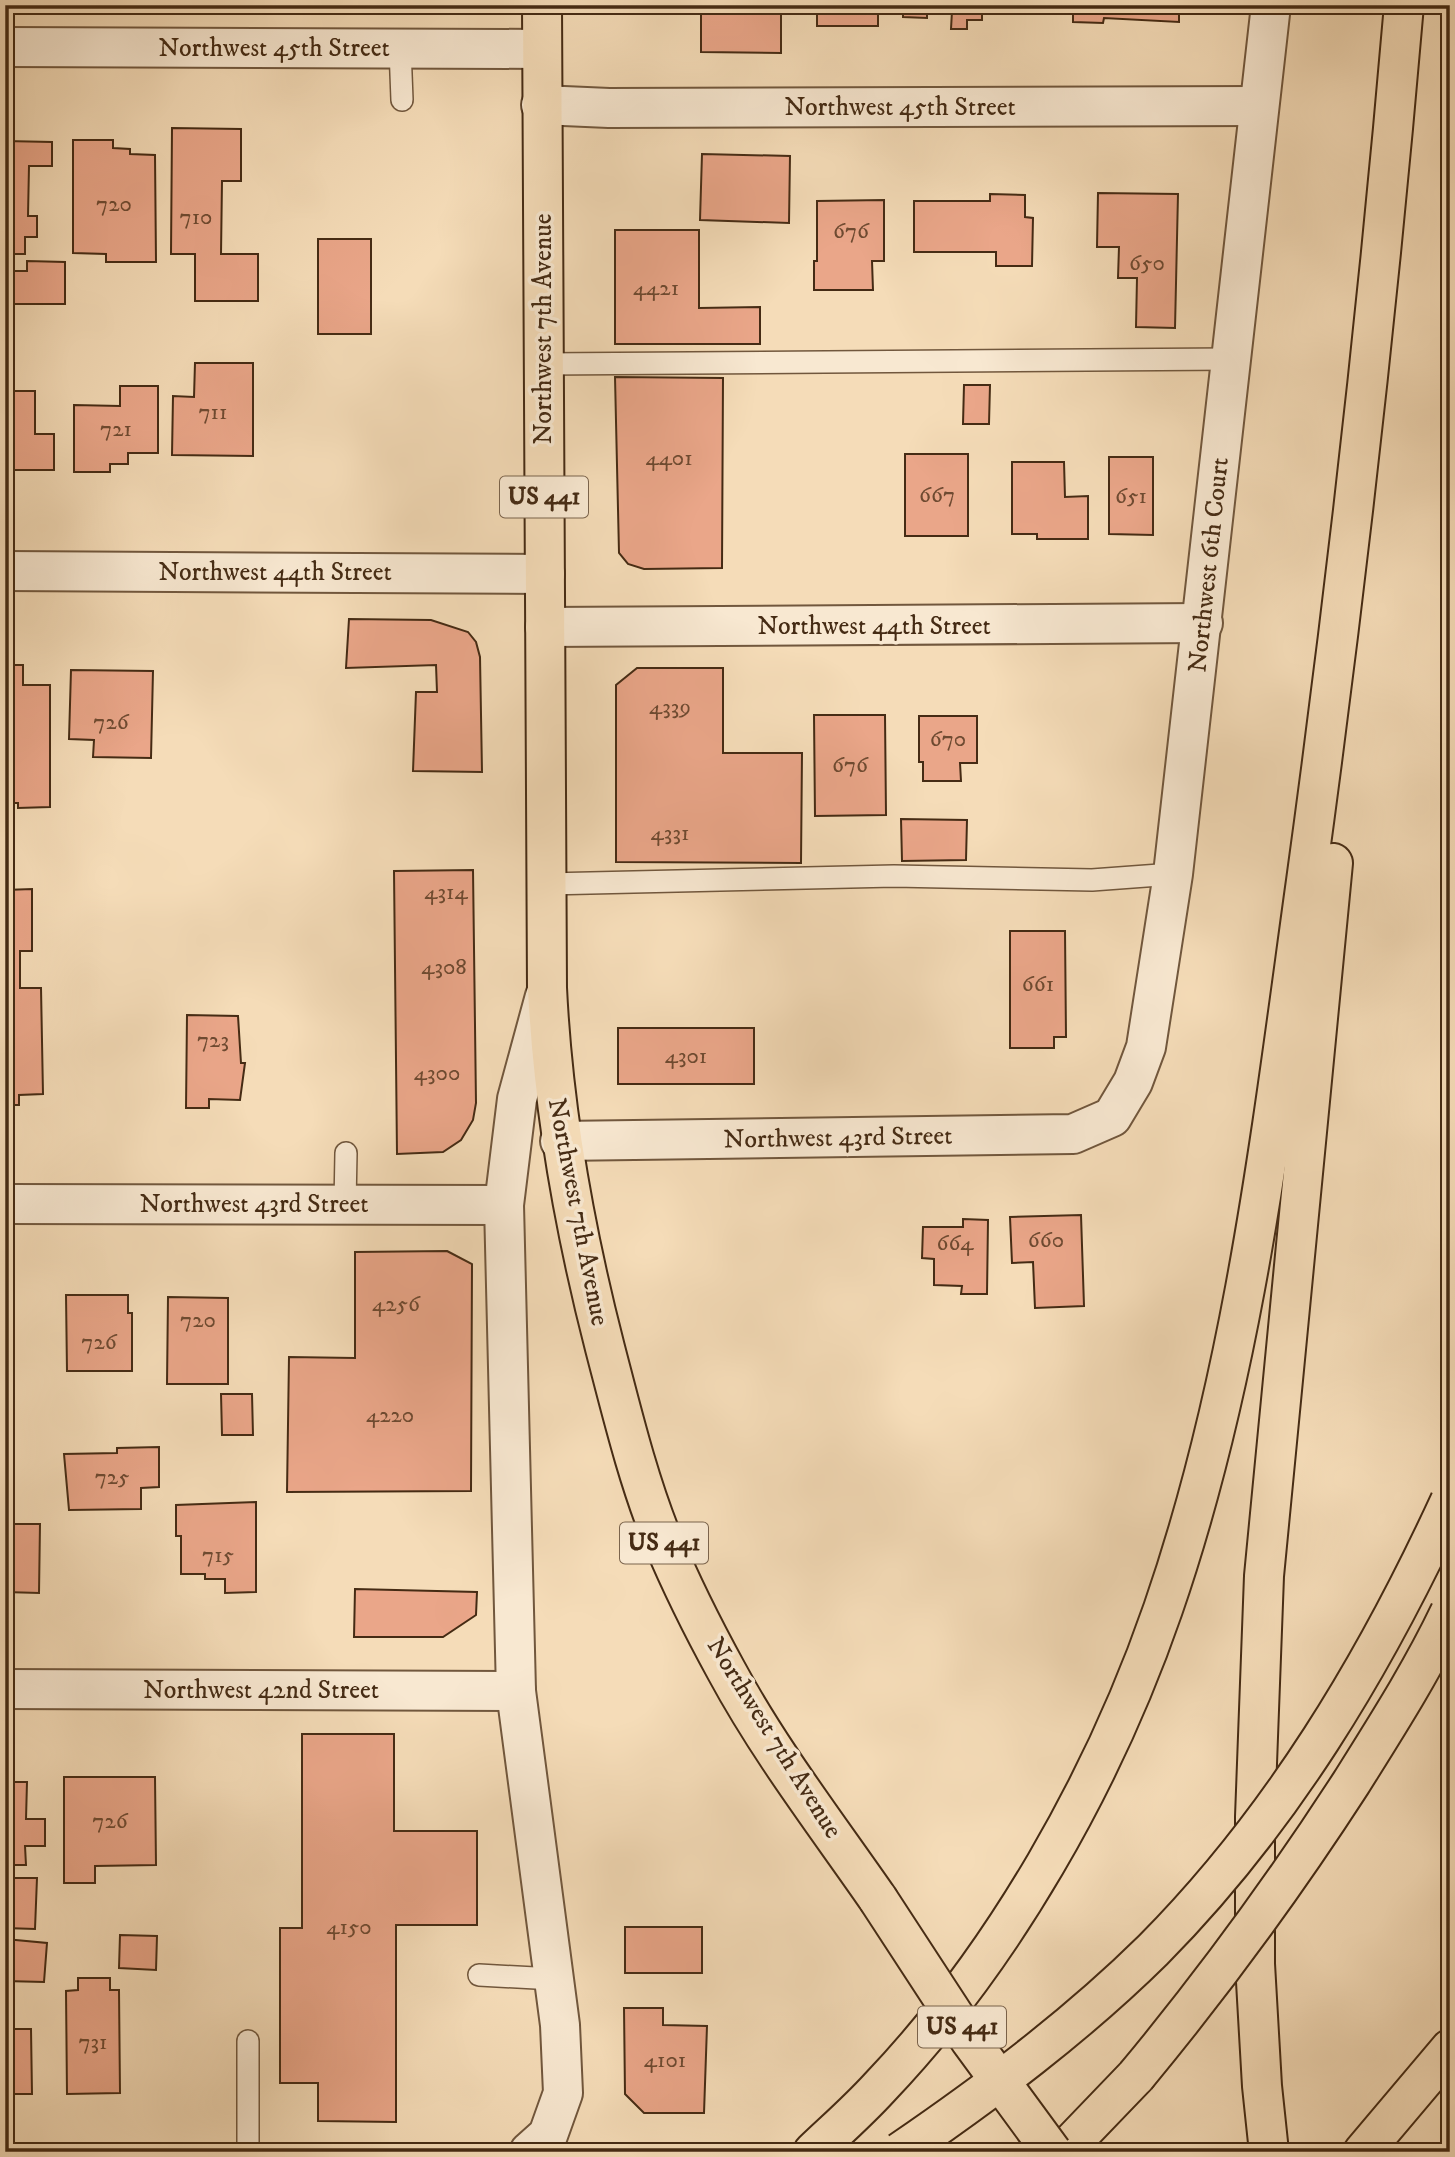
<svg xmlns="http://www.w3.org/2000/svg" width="1455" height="2157" font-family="'IM FELL DW Pica',serif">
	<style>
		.building { fill: #eaa689; stroke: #452b14; stroke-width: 2 }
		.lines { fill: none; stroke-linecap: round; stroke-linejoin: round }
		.lane-casing { stroke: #71573d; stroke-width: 24 }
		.street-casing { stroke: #71573d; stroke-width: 42 }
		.primary-casing { stroke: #452b14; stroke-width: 42 }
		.highway-casing { stroke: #452b14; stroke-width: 42 }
		.lane { stroke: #f8e8d1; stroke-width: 21 }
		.street { stroke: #f8e8d1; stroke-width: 38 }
		.primary { stroke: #f5dcb8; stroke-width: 38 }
		.highway { stroke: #f5dcb8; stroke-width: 38 }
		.primary-bridge-casing { stroke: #452b14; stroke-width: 42; stroke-linecap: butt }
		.highway-bridge-casing { stroke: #452b14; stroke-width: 42; stroke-linecap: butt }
		.primary-bridge { stroke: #f5dcb8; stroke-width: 38 }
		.highway-bridge { stroke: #f5dcb8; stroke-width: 38 }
		.labels { text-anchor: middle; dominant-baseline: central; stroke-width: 7; stroke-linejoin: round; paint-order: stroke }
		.number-label { font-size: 23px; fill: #6e4a31 }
		.shield { fill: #f8e8d1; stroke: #7b644d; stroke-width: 2 }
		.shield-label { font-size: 24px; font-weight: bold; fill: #452b14 }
		.street-label { font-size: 26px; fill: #452b14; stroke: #f8e8d1 }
	</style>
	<rect width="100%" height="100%" fill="#f5dcb8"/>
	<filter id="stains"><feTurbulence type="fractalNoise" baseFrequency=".00286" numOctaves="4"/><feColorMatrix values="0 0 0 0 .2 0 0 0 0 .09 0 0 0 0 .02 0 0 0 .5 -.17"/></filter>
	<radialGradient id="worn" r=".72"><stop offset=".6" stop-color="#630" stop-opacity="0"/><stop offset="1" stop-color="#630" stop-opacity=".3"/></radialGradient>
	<g class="building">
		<polygon points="701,5 781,5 781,53 701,52"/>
		<rect x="817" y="5" width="61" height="21"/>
		<polygon points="903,5 982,5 982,20 967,20 967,29 951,29 952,11 927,11 927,18 903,17"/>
		<polygon points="1073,5 1179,5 1179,22 1104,18 1103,23 1073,22"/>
		<polygon points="172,128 241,129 241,181 222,181 221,254 258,254 258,301 195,301 195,254 171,254"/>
		<polygon points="73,140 113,140 113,148 130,149 130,154 155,155 156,262 106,262 106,254 73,253"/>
		<polygon points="5,141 52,142 52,166 29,166 28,216 37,216 37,237 25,237 25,254 13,254 13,264 5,264"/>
		<polygon points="702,154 790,156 789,223 700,220"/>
		<polygon points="1098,193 1178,194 1175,328 1136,327 1137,278 1118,278 1119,247 1097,247"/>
		<polygon points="990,194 1025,195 1025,217 1033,218 1032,266 996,266 996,252 914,252 914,201 990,201"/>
		<polygon points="884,200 884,261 872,261 873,290 814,290 814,261 817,261 817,201"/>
		<polygon points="615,230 699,230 699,308 760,307 760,344 615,344"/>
		<rect x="318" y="239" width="53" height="95"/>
		<polygon points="27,261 65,262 65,304 5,304 6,271 27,271"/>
		<polygon points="195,363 253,363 253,456 172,455 173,396 194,397"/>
		<polygon points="615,377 723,378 722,568 644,569 628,564 619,553"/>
		<polygon points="964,385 990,385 989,424 963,424"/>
		<polygon points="120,386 158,386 158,453 128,453 128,464 110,464 110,472 74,472 74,405 120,406"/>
		<polygon points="5,391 35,391 35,434 54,434 54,470 5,470"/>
		<rect x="905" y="454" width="63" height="82"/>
		<polygon points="1109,457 1153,457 1153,535 1109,534"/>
		<polygon points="1012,462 1064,462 1065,497 1088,496 1088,539 1037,539 1037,534 1012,534"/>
		<polygon points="349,619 431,620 468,632 476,642 480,657 482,772 413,771 416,692 437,692 436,665 346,668"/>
		<polygon points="5,665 23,665 23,685 50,685 50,807 18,808 18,803 5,803"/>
		<polygon points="637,668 723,668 723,753 802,753 801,863 616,862 616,685"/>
		<polygon points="71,670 153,671 151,758 93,757 94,740 69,739"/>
		<polygon points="814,715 885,715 886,815 815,816"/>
		<polygon points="919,716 977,716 977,763 960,763 961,781 923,781 923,762 919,762"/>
		<polygon points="901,819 967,820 966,860 902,861"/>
		<polygon points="473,870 476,1103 473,1120 461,1140 443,1152 397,1154 394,871"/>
		<polygon points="32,889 32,951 20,951 20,988 41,988 43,1094 19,1095 19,1105 5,1105 5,890"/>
		<polygon points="1010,931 1065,931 1066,1037 1054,1037 1054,1048 1010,1048"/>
		<polygon points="187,1015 238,1016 241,1063 245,1063 240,1100 209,1099 209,1108 186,1108"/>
		<rect x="618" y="1028" width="136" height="56"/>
		<polygon points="1081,1215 1084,1306 1035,1308 1033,1262 1012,1263 1010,1217"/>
		<polygon points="963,1219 988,1220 987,1294 961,1294 962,1286 934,1285 934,1259 922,1258 923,1227 963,1227"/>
		<polygon points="447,1251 472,1264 471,1491 287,1492 289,1357 355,1358 355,1252"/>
		<polygon points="66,1295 128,1295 128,1313 132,1313 132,1371 67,1371"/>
		<polygon points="168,1297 228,1298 228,1384 167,1384"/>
		<polygon points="221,1394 252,1394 253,1435 222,1435"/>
		<polygon points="159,1447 159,1487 141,1488 141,1509 69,1510 64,1454 117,1453 117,1448"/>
		<polygon points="256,1502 256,1592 225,1593 225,1579 205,1579 205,1574 181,1574 181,1536 176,1536 176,1505"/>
		<polygon points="5,1524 40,1524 39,1593 5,1592"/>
		<polygon points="355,1589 477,1592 476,1615 443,1637 354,1637"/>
		<polygon points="302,1734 394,1734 394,1831 477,1831 477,1925 396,1925 396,2122 318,2121 318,2083 280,2083 280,1928 302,1928"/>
		<polygon points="64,1777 155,1777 156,1865 95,1866 95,1883 64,1883"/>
		<polygon points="5,1782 27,1782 26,1819 45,1819 45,1846 25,1846 26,1865 5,1865"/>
		<polygon points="5,1878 37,1878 35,1929 5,1928"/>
		<rect x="625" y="1927" width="77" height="46"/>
		<polygon points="120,1935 157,1936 156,1970 119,1968"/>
		<polygon points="5,1939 47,1943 44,1982 5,1981"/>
		<polygon points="78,1978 110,1978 110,1990 119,1990 120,2093 67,2094 66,1991 78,1990"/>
		<polygon points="624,2008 663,2008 663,2025 707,2026 704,2113 644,2113 625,2094"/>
		<polygon points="5,2029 31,2029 32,2094 5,2094"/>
	</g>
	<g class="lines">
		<defs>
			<g id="lane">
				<polyline points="400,48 402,100"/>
				<polyline points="543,364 1231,359"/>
				<polyline points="547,884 894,876 1092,880 1173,874"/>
				<polyline points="345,1204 346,1153"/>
				<polyline points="479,1975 554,1979"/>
				<polyline points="248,2152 248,2041"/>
			</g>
			<g id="street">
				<polyline points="5,47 542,49"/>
				<polyline points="541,105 609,108 1258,106"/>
				<polyline points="5,571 545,574"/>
				<polyline points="545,627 1203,623"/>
				<polyline points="560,1141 1073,1134 1112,1117 1133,1082 1146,1047 1173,874 1271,5"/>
				<polyline points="5,1204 504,1205"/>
				<polyline points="5,1689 516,1691"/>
				<polyline points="529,2152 548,2135 563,2093 560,2025 516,1691 504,1205 517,1099 545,996"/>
			</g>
			<path id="primary" d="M542,5L547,988C553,1112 574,1228 605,1348C622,1413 638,1480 663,1541C681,1584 703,1628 726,1670C769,1750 826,1824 878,1899"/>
			<g id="highway">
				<path d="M813,2152C835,2131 858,2111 879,2088C1004,1957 1104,1780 1163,1609C1244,1375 1272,1126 1306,881C1346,590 1379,298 1404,5"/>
				<polyline points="1063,2152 1136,2076"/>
				<polyline points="1269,2152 1262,2086 1255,1964 1255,1817 1264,1576 1333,863"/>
				<polyline points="1363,2152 1450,2049"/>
			</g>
		</defs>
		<use href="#lane" class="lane-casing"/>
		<use href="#street" class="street-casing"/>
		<use href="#primary" class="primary-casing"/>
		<use href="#highway" class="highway-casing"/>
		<use href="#lane" class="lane"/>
		<use href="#street" class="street"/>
		<use href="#primary" class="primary"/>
		<use href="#highway" class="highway"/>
		<defs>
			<polyline id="primary-bridge" points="878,1899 970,2040 1052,2152"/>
			<g id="highway-bridge">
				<path d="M1136,2076C1214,1982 1285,1885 1351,1783C1386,1727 1422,1671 1450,1612"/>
				<path d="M900,2152C989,2091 1076,2026 1153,1950C1281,1821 1374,1666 1450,1501"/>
			</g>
		</defs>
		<use href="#primary-bridge" class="primary-bridge-casing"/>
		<use href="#highway-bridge" class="highway-bridge-casing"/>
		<use href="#primary-bridge" class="primary-bridge"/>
		<use href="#highway-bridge" class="highway-bridge"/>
	</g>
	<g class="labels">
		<g class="number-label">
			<text x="114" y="204">720</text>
			<text x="196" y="217">710</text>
			<text x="851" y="231">676</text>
			<text x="1147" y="263">650</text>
			<text x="656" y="288">4421</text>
			<text x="213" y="412">711</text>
			<text x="116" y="429">721</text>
			<text x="669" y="458">4401</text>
			<text x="937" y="495">667</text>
			<text x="1131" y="496">651</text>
			<text x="670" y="707">4339</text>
			<text x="111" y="722">726</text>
			<text x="948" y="739">670</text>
			<text x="850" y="765">676</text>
			<text x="670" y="833">4331</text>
			<text x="446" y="892">4314</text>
			<text x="444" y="967">4308</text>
			<text x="1038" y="984">661</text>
			<text x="213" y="1040">723</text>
			<text x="686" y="1056">4301</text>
			<text x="437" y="1073">4300</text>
			<text x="1046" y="1240">660</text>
			<text x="955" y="1243">664</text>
			<text x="396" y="1304">4256</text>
			<text x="198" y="1320">720</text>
			<text x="99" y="1342">726</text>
			<text x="390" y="1415">4220</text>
			<text x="112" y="1477">725</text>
			<text x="218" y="1555">715</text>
			<text x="110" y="1821">726</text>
			<text x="349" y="1927">4150</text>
			<text x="93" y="2042">731</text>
			<text x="665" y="2060">4101</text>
		</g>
		<g class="shield">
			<rect x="500" y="476.5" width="88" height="41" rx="5"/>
			<rect x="620" y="1522.5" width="88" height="41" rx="5"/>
			<rect x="918" y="2006.5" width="88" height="41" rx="5"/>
		</g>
		<g class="shield-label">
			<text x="544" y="497">US 441</text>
			<text x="664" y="1543">US 441</text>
			<text x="962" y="2027">US 441</text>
		</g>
		<g class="street-label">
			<text x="274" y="48">Northwest 45th Street</text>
			<text x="900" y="107">Northwest 45th Street</text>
			<text transform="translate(543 329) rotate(-90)">Northwest 7th Avenue</text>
			<text transform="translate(1209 565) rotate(-84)">Northwest 6th Court</text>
			<text x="275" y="572">Northwest 44th Street</text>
			<text x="874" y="626">Northwest 44th Street</text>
			<text transform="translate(838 1138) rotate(-1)">Northwest 43rd Street</text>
			<text x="254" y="1204">Northwest 43rd Street</text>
			<text transform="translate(578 1212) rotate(79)">Northwest 7th Avenue</text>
			<text x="261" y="1690">Northwest 42nd Street</text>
			<text transform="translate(774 1738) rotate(58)">Northwest 7th Avenue</text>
		</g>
	</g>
	<rect width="1455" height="2157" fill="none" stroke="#f5dcb8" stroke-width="28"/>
	<rect x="7" y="7" width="1441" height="2143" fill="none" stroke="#452b14" stroke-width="3.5"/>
	<rect x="14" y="14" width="1427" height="2129" fill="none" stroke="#452b14" stroke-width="2"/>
	<rect width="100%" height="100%" filter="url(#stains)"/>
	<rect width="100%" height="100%" fill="url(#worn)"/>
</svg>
